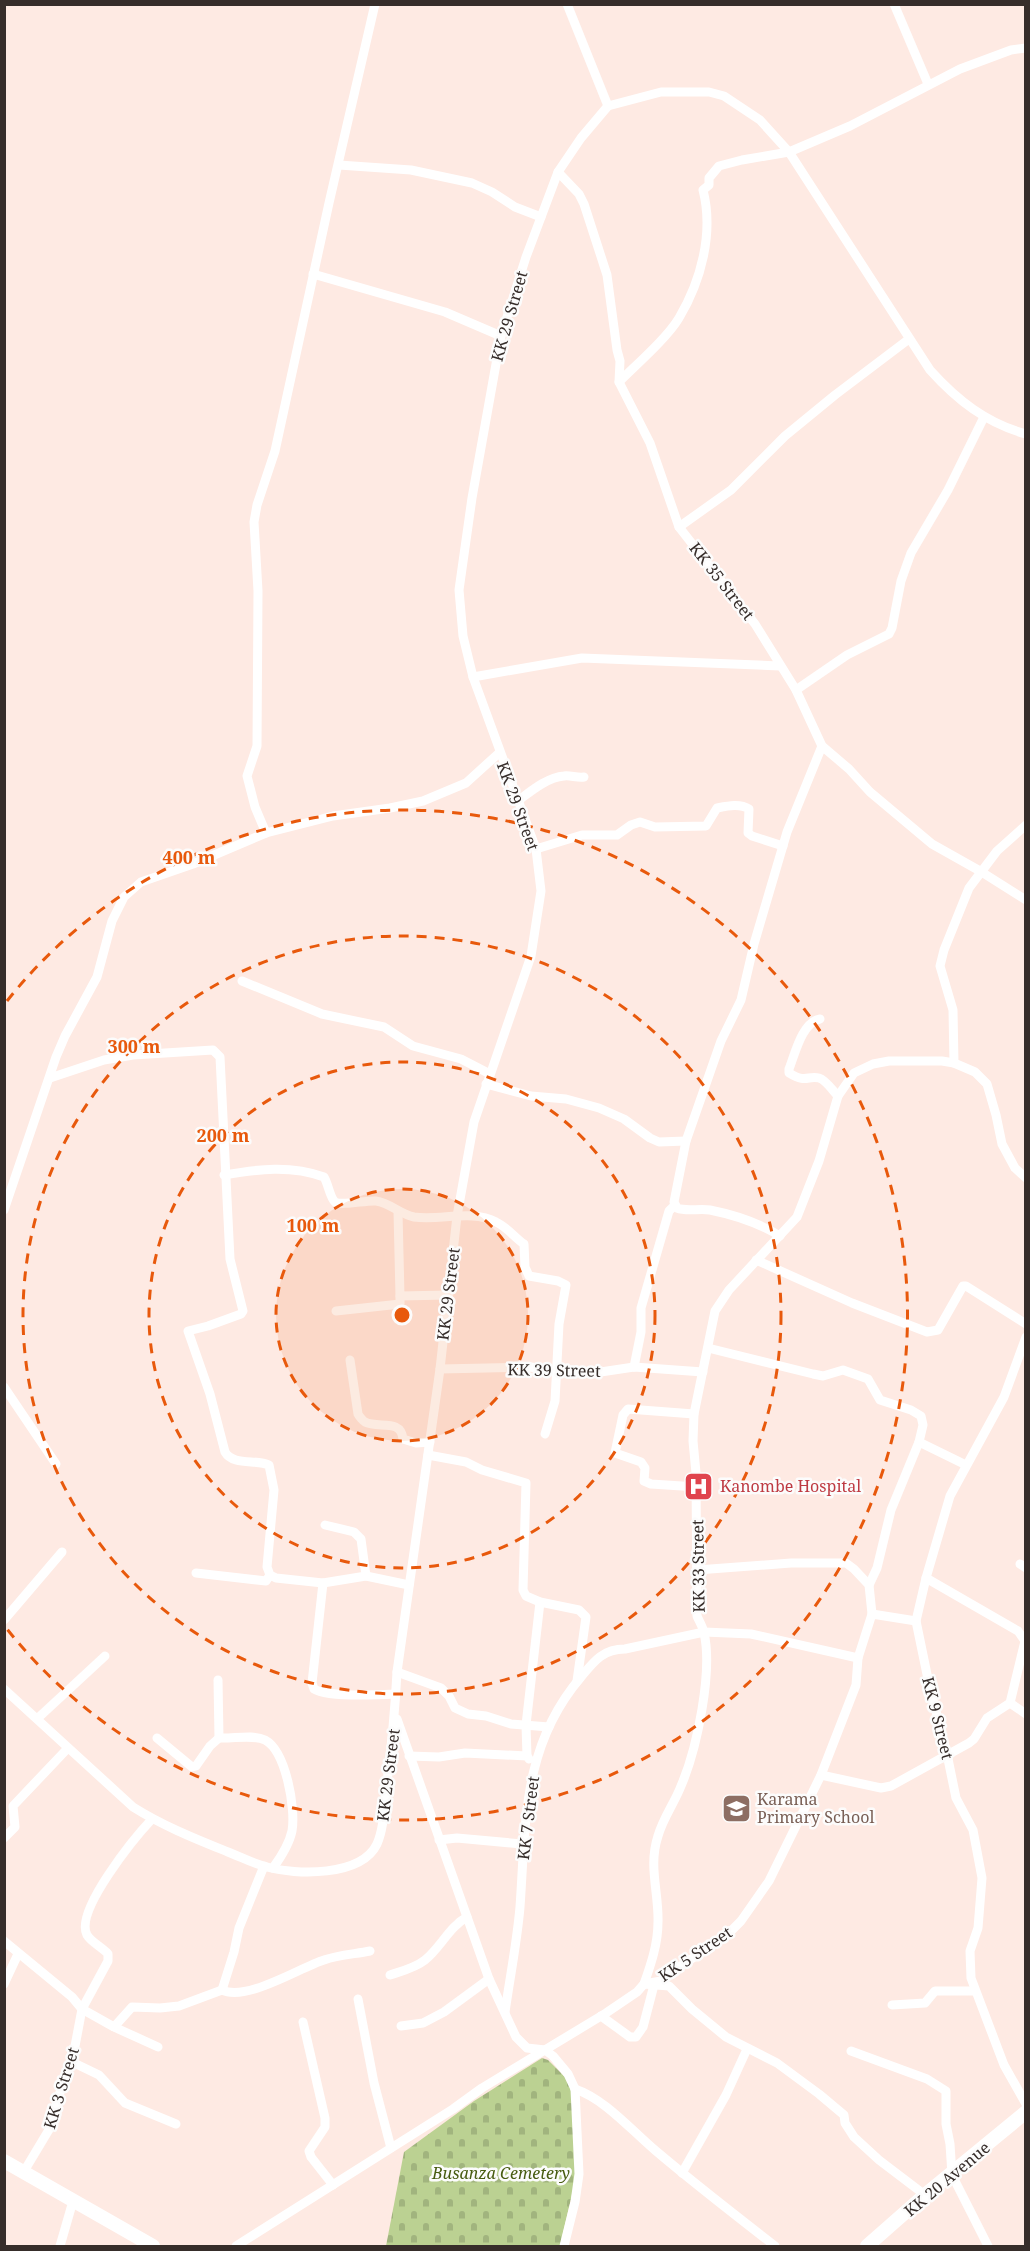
<svg xmlns="http://www.w3.org/2000/svg" width="1030" height="2251" font-family="'Noto Serif',serif">
	<style>
		.cemetery { fill: url(#cemetery-stones) }
		.lines { fill: none; stroke-linecap: round; stroke-linejoin: round }
		.minor { stroke: #fff; stroke-width: 9 }
		.secondary { stroke: #fff; stroke-width: 14 }
		.ring { fill: none; stroke: #e8590c; stroke-width: 3; stroke-dasharray: 10 8 }
		.labels { text-anchor: middle; dominant-baseline: central; stroke-width: 5; stroke-linejoin: round; paint-order: stroke }
		.street-label { font-size: 16px; fill: #362d2a; stroke: #fcfcfc }
		.health-label { font-size: 16px; fill: #be3a42; stroke: #fcfcfc; text-anchor: start }
		.education-label { font-size: 16px; fill: #785e54; stroke: #fcfcfc; text-anchor: start }
		.park-label { font-size: 16px; font-style: italic; fill: #485c11; stroke: #fcfcfc }
		.centre { fill: #e8590c; stroke: #fcfcfc; stroke-width: 3 }
		.ring-label { font-size: 18px; text-anchor: middle; font-weight: bold; fill: #e8590c; stroke: #fcfcfc; stroke-width: 5; stroke-linejoin: round; paint-order: stroke }
	</style>
	<defs>
		<pattern id="cemetery-stones" width="16" height="16" patternUnits="userSpaceOnUse" patternTransform="scale(1.5)"><rect width="16" height="16" fill="#bbd192"/><path d="M2 7V4a2 2 0 0 1 4 0v3zM10 15v-3a2 2 0 0 1 4 0v3z" fill="#a1b47e"/></pattern>
	</defs>
	<rect width="100%" height="100%" fill="#feeae3"/>
	<polygon class="cemetery" points="542,2058 548,2060 568,2080 572,2095 576,2177 560,2246 386,2246 404,2152 474,2101"/>
	<g class="lines">
		<g class="minor">
			<polyline points="375,4 329,203 275,451 257,505 254,522 258,591 257,746 247,776 255,807 266,833 333,816 390,808 423,801 466,783 499,753"/>
			<polyline points="567,4 608,106"/>
			<polyline points="894,4 928,84"/>
			<polyline points="339,165 411,170 472,183 492,192 515,207 541,217"/>
			<polyline points="558,172 579,194 584,204 607,275 617,350 620,361 619,382 650,443 679,527 755,624 796,690 822,746 849,769 870,792 932,844 980,871 1026,900"/>
			<polyline points="313,274 445,312 501,336"/>
			<path d="M619,382C637,364 667,338 679,318C701,281 714,233 703,190L709,185V178L719,166L742,160L789,152L850,126L960,69L1011,50L1026,48"/>
			<polyline points="679,527 731,490 785,436 835,395 909,339"/>
			<polyline points="473,677 582,658 780,666"/>
			<polyline points="796,690 847,655 889,634 892,628 901,581 911,553 948,490 984,417"/>
			<path d="M519,800C531,791 548,777 564,776C570,775 577,778 584,777"/>
			<polyline points="1026,825 997,851 969,888 944,950 940,966 953,1010 954,1063 975,1072 987,1084 996,1115 1002,1144 1015,1168 1026,1178"/>
			<path d="M536,849L582,835H617L631,825L640,822L655,827L706,826L717,808C727,806 740,803 749,809L748,833L752,836L783,846"/>
			<polyline points="242,981 322,1014 384,1027 413,1046 461,1059 490,1074"/>
			<path d="M820,1019C802,1022 795,1054 789,1069V1073C807,1084 807,1075 819,1078C826,1080 833,1091 838,1096"/>
			<path d="M50,1078L104,1060L133,1055L213,1050L220,1057L230,1259L243,1311L241,1314L208,1326L188,1331L210,1394L225,1452C233,1466 256,1459 269,1465L274,1490L267,1567L270,1575L276,1578L323,1583L366,1576L409,1585"/>
			<polyline points="486,1084 531,1096 566,1099 599,1108 624,1119 650,1138 659,1142 686,1141"/>
			<path d="M224,1175C258,1169 291,1165 324,1177C328,1183 330,1198 335,1202C341,1206 367,1200 376,1201C390,1203 400,1214 414,1217C440,1221 472,1209 496,1222C507,1227 514,1237 524,1244L525,1267L529,1276L558,1281L566,1285L559,1324L555,1401L545,1434"/>
			<polyline points="4,1210 56,1057 65,1036 97,977 112,921 124,897 141,882 193,864 266,833"/>
			<polyline points="398,1212 400,1296 448,1295"/>
			<path d="M780,1236C759,1223 735,1215 710,1210C699,1208 687,1212 677,1208L674,1202L686,1141L721,1041L741,1000L754,944L787,832L822,746"/>
			<polyline points="756,1260 852,1303 927,1332 938,1330 963,1286 966,1286 1026,1324"/>
			<polyline points="336,1311 400,1304 400,1296"/>
			<polyline points="1026,1337 1004,1397 950,1496 926,1578 916,1621 929,1684 947,1754 956,1798 973,1830 982,1878 978,1928 970,1951 971,1978 1004,2065 1026,2104"/>
			<polyline points="708,1348 813,1374 823,1376 843,1370 868,1379 880,1400 911,1410 921,1416 923,1425 919,1442"/>
			<path d="M350,1360L358,1414C359,1416 363,1421 365,1422C378,1429 401,1418 403,1439L416,1443L430,1442"/>
			<polyline points="634,1367 641,1332 641,1308 669,1211 675,1205"/>
			<polyline points="440,1369 531,1367 557,1372 594,1373 634,1367 703,1372"/>
			<polyline points="4,1387 56,1464"/>
			<polyline points="694,1414 628,1409 623,1415 615,1453 641,1462 645,1468 644,1481 651,1484 697,1487"/>
			<polyline points="428,1455 466,1462 482,1470 526,1483 523,1590 526,1596 540,1602 579,1610 586,1617 577,1681"/>
			<polyline points="325,1525 354,1532 361,1539 366,1576"/>
			<polyline points="1020,1564 1026,1568"/>
			<polyline points="697,1570 791,1563 846,1563 854,1569 869,1585 872,1614"/>
			<polyline points="196,1573 266,1581 270,1575"/>
			<polyline points="926,1578 1018,1631 1025,1641 1010,1703"/>
			<path d="M323,1583L312,1683L314,1689C326,1697 378,1695 396,1694"/>
			<polyline points="869,1585 877,1568 891,1510 919,1442 966,1465"/>
			<polyline points="4,1620 62,1552"/>
			<polyline points="397,1672 441,1688 449,1696 455,1708 468,1714 486,1716 511,1724 549,1727"/>
			<polyline points="218,1680 219,1738"/>
			<path d="M4,1689L133,1807C163,1826 196,1839 228,1852C241,1857 254,1864 267,1867C296,1875 361,1877 377,1844C384,1828 384,1808 386,1790C391,1751 395,1711 397,1672L440,1369L457,1216L474,1122L531,956L541,891L536,849L473,677L463,636L459,590L472,498L501,336L526,257L558,172L581,138L608,106L661,92H709L724,96L760,120L789,152L930,370C957,400 986,423 1026,434"/>
			<polyline points="38,1718 105,1656"/>
			<polyline points="397,1719 489,1979 516,2037 527,2048 545,2050 553,2056 568,2074 575,2089 579,2174 575,2202 564,2246"/>
			<path d="M157,1738L192,1767L196,1766L210,1746L219,1738C233,1739 253,1734 265,1740C286,1751 296,1809 292,1831C289,1845 281,1857 273,1868"/>
			<polyline points="409,1756 439,1757 465,1753 527,1756 529,1759"/>
			<polyline points="527,1756 526,1725 540,1602"/>
			<polyline points="821,1775 881,1788 891,1786 969,1743 974,1739 987,1718 1010,1703 1026,1714"/>
			<polyline points="4,1838 15,1827 13,1806 68,1748"/>
			<polyline points="439,1840 457,1838 522,1844"/>
			<polyline points="4,1941 72,1997 82,2009 114,2027 158,2047"/>
			<path d="M390,1975C402,1971 415,1968 425,1960C441,1947 449,1927 467,1917"/>
			<polyline points="4,1984 18,1954"/>
			<polyline points="222,1990 234,1952 239,1928 264,1866"/>
			<polyline points="358,1999 374,2083 391,2148"/>
			<polyline points="892,2005 925,2003 935,1991 975,1991"/>
			<path d="M505,2012C510,1977 517,1942 520,1907C526,1822 522,1746 581,1677C594,1661 603,1649 625,1649L704,1632L751,1634L858,1658"/>
			<polyline points="601,2016 630,2037 636,2037 643,2027 654,1985"/>
			<polyline points="303,2022 325,2118 325,2127 309,2151 311,2157 333,2185"/>
			<polyline points="401,2026 423,2023 444,2012 489,1979"/>
			<path d="M114,2027L132,2007L160,2008L179,2006L222,1990C246,2002 299,1968 324,1960C338,1955 355,1954 370,1951"/>
			<polyline points="851,2051 927,2079 946,2091 946,2124 950,2144 952,2175 988,2246"/>
			<polyline points="72,2062 99,2075 125,2103 176,2124"/>
			<path d="M575,2089C605,2099 632,2131 656,2151C695,2184 735,2215 775,2246"/>
			<path d="M23,2173L50,2128L59,2095L72,2062L82,2009L108,1961V1954C103,1948 91,1942 87,1935C74,1911 136,1836 152,1819"/>
			<polyline points="682,2173 726,2095 747,2049"/>
			<path d="M925,2195L879,2160L854,2137L845,2123L844,2115L819,2094L777,2063L726,2037L692,2009L669,1986L644,1984C651,1964 658,1944 658,1922C659,1893 648,1866 658,1836C663,1818 675,1802 681,1786C697,1749 713,1671 704,1633C703,1627 699,1621 697,1616L696,1473L693,1441L694,1414L715,1311L729,1290L797,1217L819,1161L838,1096L854,1073L873,1064L889,1061H942L954,1063"/>
			<polyline points="60,2246 73,2201"/>
			<polyline points="236,2246 453,2109 482,2088 606,2013 637,1992 644,1984 661,1981 676,1969 725,1937 741,1921 769,1881 821,1775 856,1685 858,1658 872,1614 916,1621"/>
		</g>
		<g class="secondary">
			<polyline points="4,2161 153,2246"/>
			<polyline points="867,2246 925,2195 1026,2112"/>
		</g>
	</g>
	<circle cx="402" cy="1315" r="126" fill="#e8590c" fill-opacity=".12"/>
	<g class="ring">
		<circle cx="402" cy="1315" r="126"/>
		<circle cx="402" cy="1315" r="253"/>
		<circle cx="402" cy="1315" r="379"/>
		<path d="M7 1001A505 505 0 1 1 7 1629"/>
	</g>
	<defs>
		<symbol id="hospital-square" viewBox="-11 -11 22 22"><rect x="-9" y="-9" width="18" height="18" rx="4" fill="#e0444e" stroke="#fcfcfc"/><path d="M-5-5h3v3.5h4V-5h3V5h-3V1.5h-4V5h-3Z" fill="#fff"/></symbol>
		<symbol id="school-square" viewBox="-11 -11 22 22"><rect x="-9" y="-9" width="18" height="18" rx="4" fill="#8d6e63" stroke="#fcfcfc"/><path d="M0-5L7-2L0 1L-7-2ZM-4 1L0 2.5L4 1V4Q0 6-4 4Z" fill="#fff"/></symbol>
	</defs>
	<g fill-rule="evenodd">
		<use href="#hospital-square" x="682" y="1470" width="33" height="33"/>
		<use href="#school-square" x="720" y="1792" width="33" height="33"/>
	</g>
	<g class="labels">
		<g class="street-label">
			<text transform="translate(509 316) rotate(-74)">KK 29 Street</text>
			<text transform="translate(722 581) rotate(52)">KK 35 Street</text>
			<text transform="translate(518 806) rotate(70)">KK 29 Street</text>
			<text transform="translate(448 1294) rotate(-83)">KK 29 Street</text>
			<text transform="translate(554 1370) rotate(1)">KK 39 Street</text>
			<text transform="translate(698 1566) rotate(-91)">KK 33 Street</text>
			<text transform="translate(938 1718) rotate(76)">KK 9 Street</text>
			<text transform="translate(388 1775) rotate(-83)">KK 29 Street</text>
			<text transform="translate(528 1818) rotate(-83)">KK 7 Street</text>
			<text transform="translate(695 1954) rotate(-34)">KK 5 Street</text>
			<text transform="translate(61 2088) rotate(-73)">KK 3 Street</text>
			<text transform="translate(947 2179) rotate(-40)">KK 20 Avenue</text>
		</g>
		<g class="health-label">
			<text x="720" y="1486">Kanombe Hospital</text>
		</g>
		<g class="education-label">
			<text x="757" y="1799">Karama<tspan x="757" dy="18">Primary School</tspan></text>
		</g>
		<g class="park-label">
			<text x="501" y="2173">Busanza Cemetery</text>
		</g>
	</g>
	<circle cx="402" cy="1315" r="9" class="centre"/>
	<g class="ring-label">
		<text x="189" y="864">400 m</text>
		<text x="134" y="1053">300 m</text>
		<text x="223" y="1142">200 m</text>
		<text x="313" y="1232">100 m</text>
	</g>
	<rect width="1030" height="2251" fill="none" stroke="#362d2a" stroke-width="12"/>
</svg>
